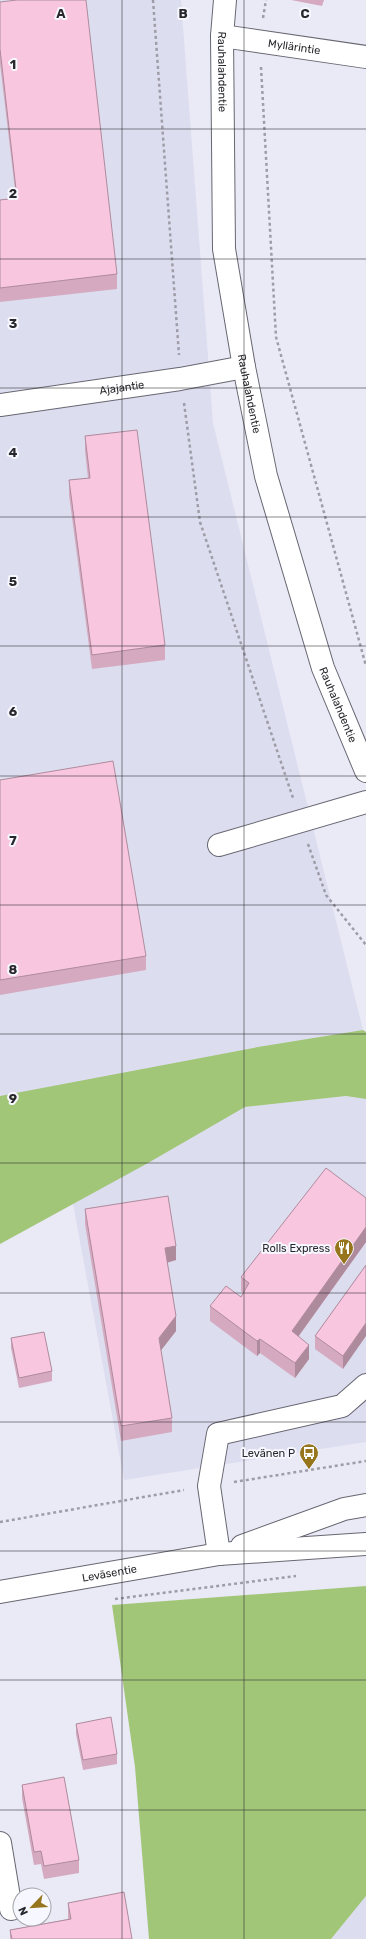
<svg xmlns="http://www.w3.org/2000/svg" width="366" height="1939" font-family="Rubik,sans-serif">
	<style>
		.built { fill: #ddddf0 }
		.forest { fill: #a2c678 }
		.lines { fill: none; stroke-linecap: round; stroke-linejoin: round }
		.minor-casing { stroke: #676772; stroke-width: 24 }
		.major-casing { stroke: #676772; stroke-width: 24 }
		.path { stroke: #9e9da7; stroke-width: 2.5; stroke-dasharray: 3 3; stroke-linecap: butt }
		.minor { stroke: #fff; stroke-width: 22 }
		.major { stroke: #fff; stroke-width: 22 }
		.wall { fill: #d5aac0 }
		.shaded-wall { fill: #ae8b9c }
		.building { fill: #f8c6df; stroke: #ae8b9c }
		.grid { fill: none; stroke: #28282c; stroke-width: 1; stroke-opacity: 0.55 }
		.labels { text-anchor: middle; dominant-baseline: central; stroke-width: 4; stroke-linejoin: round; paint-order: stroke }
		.street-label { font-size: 11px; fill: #28282c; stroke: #f7f7ff }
		.poi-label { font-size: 11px; fill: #28282c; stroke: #f7f7ff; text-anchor: end }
		.grid-label { font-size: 13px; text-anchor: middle; font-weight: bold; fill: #28282c; stroke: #f7f7ff; stroke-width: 4; stroke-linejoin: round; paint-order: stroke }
	</style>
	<rect width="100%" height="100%" fill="#eae9f6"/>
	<g class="built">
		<polygon points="0,0 181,0 213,423 363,1030 0,1097"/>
		<polygon points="346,1096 366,1099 366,1442 124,1480 73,1204 245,1107"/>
		<polygon points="366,1896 366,1939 331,1939"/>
	</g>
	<g class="forest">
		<polygon points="363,1030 366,1032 366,1099 346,1096 245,1107 148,1163 0,1244 0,1096 258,1047"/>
		<polygon points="366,1586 366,1896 331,1939 149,1939 135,1767 112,1605"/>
	</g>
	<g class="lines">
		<defs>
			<g id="minor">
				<path id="s1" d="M222,36L366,57"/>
				<path id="s2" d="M0,405L180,379L244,367"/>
				<polyline points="219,845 366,802"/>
				<polyline points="219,1554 209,1486 218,1434 342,1406 366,1385"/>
				<polyline points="0,1843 11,1909"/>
			</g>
			<g id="major">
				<path id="s3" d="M225,0L222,36L224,249L244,367L266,476L323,668L366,771"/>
				<polyline points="242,1546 344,1509 366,1505"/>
				<path id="s4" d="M0,1592L219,1554L366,1544"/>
			</g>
		</defs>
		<use href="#minor" class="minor-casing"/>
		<use href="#major" class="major-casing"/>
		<g class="path">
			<polyline points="153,0 179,355"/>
			<polyline points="263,18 266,0"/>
			<polyline points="261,67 276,337 366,666"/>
			<polyline points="184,403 200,522 293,798"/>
			<polyline points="308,844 326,895 366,945"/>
			<polyline points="234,1482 366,1461"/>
			<polyline points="0,1522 184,1490"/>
			<polyline points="115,1599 296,1576"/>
		</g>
		<use href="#minor" class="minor"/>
		<use href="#major" class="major"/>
	</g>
	<g class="wall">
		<polygon points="291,0 324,0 322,6"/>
		<polygon points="0,2 117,274 117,289 0,302 0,200 16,198 0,64"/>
		<polygon points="85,436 165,645 165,660 92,669 69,495 69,480 88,478 85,451"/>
		<polygon points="0,780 146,956 146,970 0,995"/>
		<polygon points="366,1199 366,1242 299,1336 309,1359 295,1378 260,1353 257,1356 210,1321 210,1306 241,1297 243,1293 241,1291 241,1277"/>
		<polygon points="85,1209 176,1260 167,1263 176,1331 161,1350 172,1418 172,1432 121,1441 85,1224"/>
		<polygon points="366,1265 343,1369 315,1349 315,1336"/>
		<polygon points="11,1338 52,1371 52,1381 19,1388 11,1348"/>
		<polygon points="76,1724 117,1754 117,1764 83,1770 76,1734"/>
		<polygon points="22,1785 79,1860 79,1873 44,1879 41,1864 34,1865 22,1798"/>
		<polygon points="68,1903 132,1939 10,1939 10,1930 68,1919"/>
	</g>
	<g class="shaded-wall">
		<polygon points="366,1227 366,1242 292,1345 292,1331"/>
		<polygon points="176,1246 176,1260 165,1263 165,1248"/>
		<polygon points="176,1316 176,1331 159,1353 159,1338"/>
		<polygon points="366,1323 366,1336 343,1369 343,1356"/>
		<polygon points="260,1339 260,1353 257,1356 257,1341"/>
		<polygon points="309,1345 309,1359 295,1378 295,1363"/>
	</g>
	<g class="building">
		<polygon points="17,0 86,0 117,274 0,288 0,200 17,198 0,49 0,2"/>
		<polygon points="137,430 165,645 92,655 69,480 90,478 85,436"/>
		<polygon points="113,761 146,956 0,980 0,780"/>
		<polygon points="326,1168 366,1198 366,1227 292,1331 309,1345 295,1363 260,1339 257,1341 210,1306 226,1286 241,1297 249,1283 241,1277"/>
		<polygon points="168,1196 176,1246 165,1248 176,1316 159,1338 172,1418 121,1426 85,1209"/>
		<polygon points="366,1265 366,1323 343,1356 315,1336"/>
		<polygon points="44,1332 52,1371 19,1378 11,1338"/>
		<polygon points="111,1717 117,1754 83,1760 76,1724"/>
		<polygon points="64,1777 79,1860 44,1866 41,1851 34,1852 22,1785"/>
		<polygon points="124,1892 132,1939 12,1939 10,1930 71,1919 68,1903"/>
	</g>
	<path class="grid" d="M122,0V1939M244,0V1939M0,129H366M0,259H366M0,388H366M0,517H366M0,646H366M0,776H366M0,905H366M0,1034H366M0,1163H366M0,1293H366M0,1422H366M0,1551H366M0,1680H366M0,1810H366"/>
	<defs>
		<symbol id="restaurant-pin" viewBox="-11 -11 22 30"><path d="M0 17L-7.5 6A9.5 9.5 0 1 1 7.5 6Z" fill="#96751d" stroke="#f7f7ff"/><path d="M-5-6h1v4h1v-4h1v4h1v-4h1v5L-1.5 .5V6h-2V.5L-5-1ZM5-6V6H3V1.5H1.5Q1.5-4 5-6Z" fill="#fff"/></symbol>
		<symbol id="bus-pin" viewBox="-11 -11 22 30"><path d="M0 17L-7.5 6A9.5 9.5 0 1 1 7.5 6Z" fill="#96751d" stroke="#f7f7ff"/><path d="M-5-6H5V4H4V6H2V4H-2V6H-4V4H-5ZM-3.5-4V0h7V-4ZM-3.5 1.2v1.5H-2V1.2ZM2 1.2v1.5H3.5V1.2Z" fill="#fff"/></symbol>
	</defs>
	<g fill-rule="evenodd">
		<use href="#restaurant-pin" x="333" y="1237" width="22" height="30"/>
		<use href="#bus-pin" x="298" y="1442" width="22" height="30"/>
	</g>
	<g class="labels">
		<g class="street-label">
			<text stroke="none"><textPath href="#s1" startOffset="73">Myllärintie</textPath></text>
			<text stroke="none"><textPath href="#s3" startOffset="72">Rauhalahdentie</textPath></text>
			<text stroke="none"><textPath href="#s2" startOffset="123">Ajajantie</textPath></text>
			<text stroke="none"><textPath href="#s3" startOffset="396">Rauhalahdentie</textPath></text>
			<text stroke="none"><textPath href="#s3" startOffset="720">Rauhalahdentie</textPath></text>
			<text stroke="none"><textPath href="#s4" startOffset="111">Leväsentie</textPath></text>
		</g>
		<g class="poi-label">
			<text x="330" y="1248">Rolls Express</text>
			<text x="295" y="1453">Levänen P</text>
		</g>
	</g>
	<g class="grid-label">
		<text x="61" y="18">A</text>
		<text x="183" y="18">B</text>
		<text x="305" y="18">C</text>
		<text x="13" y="69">1</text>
		<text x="13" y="198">2</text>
		<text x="13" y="328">3</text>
		<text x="13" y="457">4</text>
		<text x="13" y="586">5</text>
		<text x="13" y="716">6</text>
		<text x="13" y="845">7</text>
		<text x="13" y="974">8</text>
		<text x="13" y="1103">9</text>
	</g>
	<g transform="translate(32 1907) rotate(245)"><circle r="19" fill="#f7f7ff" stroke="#a4a4ab"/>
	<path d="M0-3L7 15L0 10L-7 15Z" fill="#96751d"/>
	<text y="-6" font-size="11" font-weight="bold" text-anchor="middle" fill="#28282c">N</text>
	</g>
</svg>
